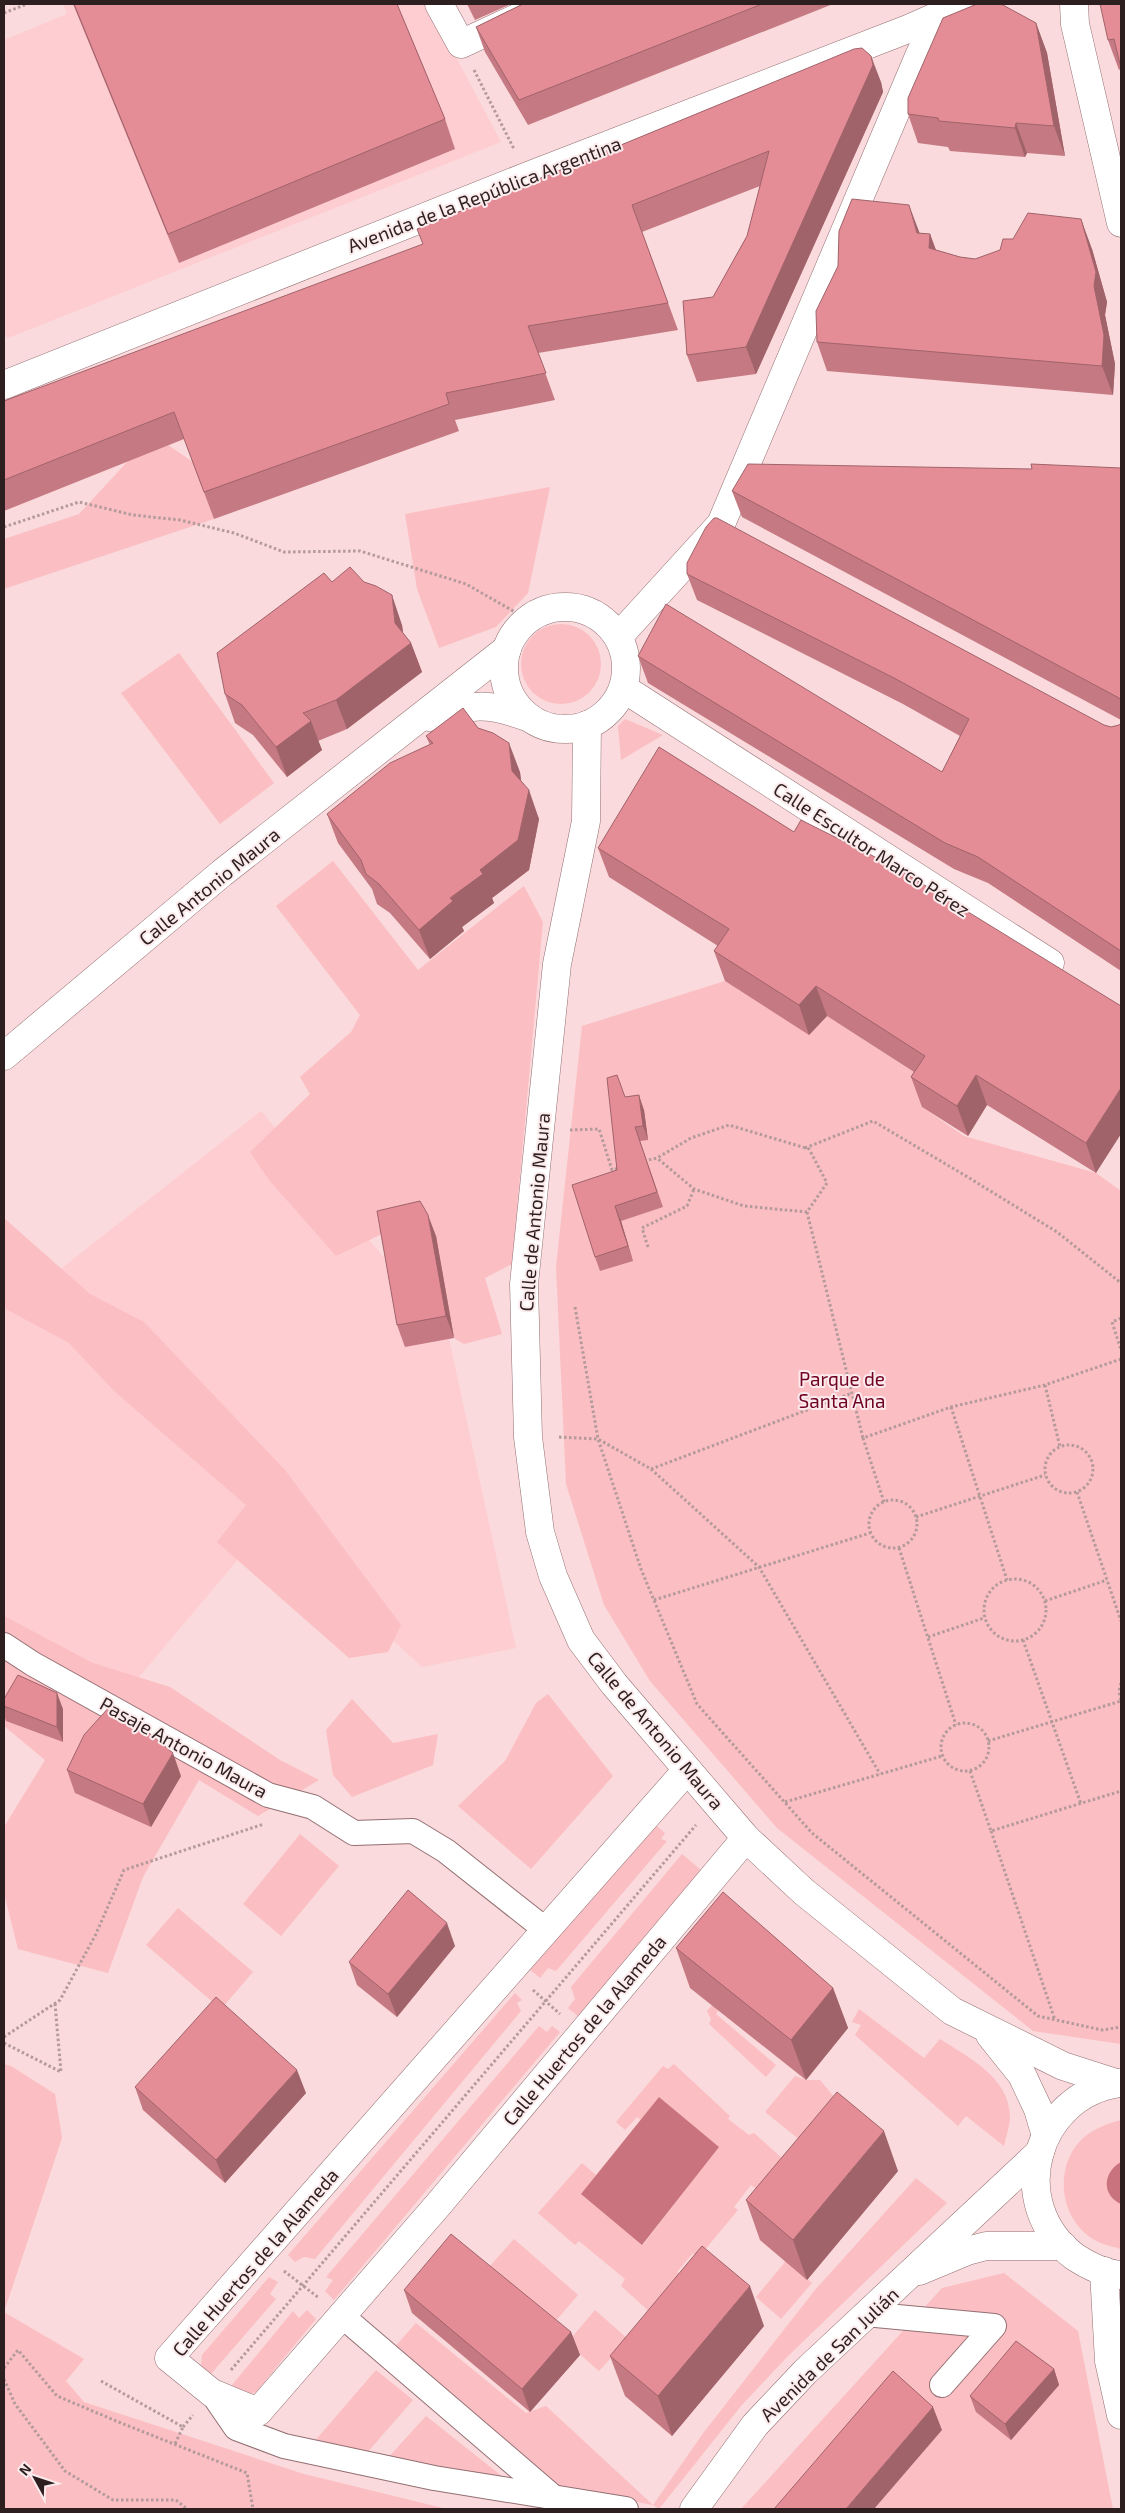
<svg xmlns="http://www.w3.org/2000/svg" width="1125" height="2513" font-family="'Exo 2',sans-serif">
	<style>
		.built { fill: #fecdd1 }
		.green { fill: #fbbec3 }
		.water { fill: #c9737e }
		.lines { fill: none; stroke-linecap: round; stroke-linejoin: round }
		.pedestrian-casing { stroke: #936f72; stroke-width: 26 }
		.minor-casing { stroke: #936f72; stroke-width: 29 }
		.secondary-casing { stroke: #936f72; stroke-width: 29 }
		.path { stroke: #b49a9b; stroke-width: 3; stroke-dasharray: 2.5 2.5; stroke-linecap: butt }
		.pedestrian { stroke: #fff; stroke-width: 24 }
		.minor { stroke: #fff; stroke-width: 28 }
		.secondary { stroke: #fff; stroke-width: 28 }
		.wall { fill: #c57982 }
		.shaded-wall { fill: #a0636a }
		.building { fill: #e58d97; stroke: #a0636a }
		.labels { text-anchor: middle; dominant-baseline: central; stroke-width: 4; stroke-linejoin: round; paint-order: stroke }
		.street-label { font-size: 19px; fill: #2d1f20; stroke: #fcebed }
		.park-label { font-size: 19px; fill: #700225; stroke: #fcebed }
	</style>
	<rect width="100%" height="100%" fill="#fadadc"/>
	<g class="built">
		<polygon points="63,4 428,4 501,142 8,338 4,335 4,40 67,14"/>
		<polygon points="261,1111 448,1334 516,1648 422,1667 267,1525 65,1765 4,1707 4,1263 29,1294"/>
	</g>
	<g class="green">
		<polygon points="168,445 193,462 214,519 4,589 4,539 79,514 128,461"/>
		<polygon points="550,487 528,593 496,627 439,648 417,589 405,514"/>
		<circle cx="561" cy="664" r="40"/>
		<polygon points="179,653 274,783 220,824 121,693"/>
		<polygon points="625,719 663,735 621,760 618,726"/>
		<polygon points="333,861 418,970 524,886 543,922 512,1264 485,1278 502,1334 464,1344 454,1338 384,1233 336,1256 269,1180 250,1152 310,1094 300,1077 351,1032 360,1015 276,906"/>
		<polygon points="725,981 809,1034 827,1016 912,1071 922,1057 922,1107 964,1136 1096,1173 1121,1191 1121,2044 1033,2031 777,1828 650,1681 604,1605 566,1484 556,1267 582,1026"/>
		<polygon points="4,1218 90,1294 144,1322 285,1470 401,1625 388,1652 349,1658 217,1542 246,1505 114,1391 69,1343 4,1308"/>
		<polygon points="4,1616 93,1663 170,1687 280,1760 319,1780 258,1816 199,1780 143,1877 108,1973 18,1949 4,1893 4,1827 45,1760 4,1726"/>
		<polygon points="548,1694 613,1776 531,1869 458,1806 505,1761 536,1703"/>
		<polygon points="352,1699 393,1743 438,1734 433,1765 352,1797 333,1775 326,1730"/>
		<polygon points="653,1823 665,1833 661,1839 667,1841 556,1971 548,1968 540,1978 529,1969"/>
		<polygon points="300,1834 339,1866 281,1936 243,1904"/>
		<polygon points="682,1854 701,1870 579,2017 568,2008 575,1999 571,1987"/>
		<polygon points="178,1908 253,1972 221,2009 146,1945"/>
		<polygon points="515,1993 522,2000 517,2003 521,2011 315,2259 304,2257 295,2262 288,2255"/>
		<polygon points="712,2005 719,2008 716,2014 776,2065 766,2077 709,2024 711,2019 707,2011"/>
		<path d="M859,2009L924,2058L940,2039C969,2058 1011,2078 1010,2119C1009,2128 1006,2137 1004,2146L966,2116L958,2126L855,2035L861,2025L852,2022Z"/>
		<polygon points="539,2026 547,2032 552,2026 560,2032 334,2300 325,2291 333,2280 326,2277"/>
		<polygon points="4,2064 11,2066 55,2094 62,2138 4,2312 84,2359 66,2381 84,2402 304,2474 447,2509 4,2509"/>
		<polygon points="674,2064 730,2116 728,2119 749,2135 754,2133 783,2159 759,2191 751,2185 734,2207 738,2210 698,2258 693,2253 677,2272 683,2277 652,2314 621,2286 625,2279 579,2241 575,2245 538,2213 582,2163 596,2175 582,2194 643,2245 718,2147 659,2097 641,2120 637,2117 625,2130 616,2122 663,2066 668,2069"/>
		<polygon points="795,2076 806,2080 820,2080 835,2098 800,2140 765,2112"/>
		<path d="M1121,2120V2249C1109,2246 1096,2243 1086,2234C1058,2210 1056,2163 1083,2138C1095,2128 1107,2124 1121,2120Z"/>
		<polygon points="916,2178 947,2203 787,2357 741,2406 659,2509 653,2505 554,2486 392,2350 416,2323 526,2413 546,2406 653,2505 704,2432 815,2290"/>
		<polygon points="514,2239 578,2295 553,2324 489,2267"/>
		<polygon points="786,2261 812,2283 781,2319 756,2297"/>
		<polygon points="1004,2273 1078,2331 1113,2509 741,2509 942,2288"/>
		<polygon points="269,2277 278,2282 270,2294 276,2299 210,2375 201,2366 202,2355"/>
		<polygon points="307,2310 316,2319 256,2392 241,2398 228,2390 293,2311 299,2318"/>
		<polygon points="595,2310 628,2339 599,2371 567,2343"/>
		<polygon points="376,2370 413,2400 359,2462 314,2442"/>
		<polygon points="426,2416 508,2481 386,2460"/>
	</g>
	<g class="water">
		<polygon points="659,2097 719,2147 642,2245 581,2194"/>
		<path d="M1121,2162V2204C1101,2195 1103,2172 1121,2162Z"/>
	</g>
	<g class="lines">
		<defs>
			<g id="pedestrian">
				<polyline points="4,1645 33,1664 268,1795 313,1807 354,1833 413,1831 446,1851 546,1930"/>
				<polyline points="865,2314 994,2326 942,2385"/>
				<polyline points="341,2315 551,2495"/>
				<polyline points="212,2393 236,2428 284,2446 434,2478 626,2509"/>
			</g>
			<g id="minor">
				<polyline points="439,4 461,44 547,4"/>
				<circle cx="565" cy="668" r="61"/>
				<polyline points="618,637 721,524 920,54 939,16"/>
				<polyline points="623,688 1050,963"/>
				<path d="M429,717C473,704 487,702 530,718"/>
				<polyline points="587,725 586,821 557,964 524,1284 528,1437 540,1532 553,1576 581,1640 614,1684 746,1838 804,1892 952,2011 1063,2066 1116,2083"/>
				<polyline points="4,1056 222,873 507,649"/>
				<polyline points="687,1770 169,2358 212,2393 258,2412 438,2205 746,1838"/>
				<polyline points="990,2035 1022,2075 1038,2109 1046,2136"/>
				<path d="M1120,2083C1034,2095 1005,2205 1075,2257C1089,2266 1105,2274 1121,2275"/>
				<polyline points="919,2271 967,2251 986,2246 1063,2246"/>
				<polyline points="1104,2271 1109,2361 1121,2415"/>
				<polyline points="694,2509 755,2425 805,2372 1040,2152"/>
			</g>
			<g id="secondary">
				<polyline points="1074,4 1075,24 1121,223"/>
				<polyline points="4,385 528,176 908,29 965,4"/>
			</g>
		</defs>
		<use href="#pedestrian" class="pedestrian-casing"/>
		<use href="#minor" class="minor-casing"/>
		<use href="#secondary" class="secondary-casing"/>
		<g class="path">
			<polyline points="4,13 27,4"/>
			<polyline points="474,70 514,149"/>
			<polyline points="4,527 79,502 133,515 180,520 234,533 284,552 360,551 466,584 529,620"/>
			<polyline points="570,1130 599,1129 612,1170 619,1168"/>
			<polyline points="805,1148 873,1121 966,1176 1057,1232 1121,1283"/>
			<polyline points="644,1161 657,1158 691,1138 729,1125 809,1149 827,1183 807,1212 744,1206 694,1189 657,1158"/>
			<polyline points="807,1212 863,1438"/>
			<polyline points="648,1247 642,1228 687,1206 694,1189"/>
			<polyline points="575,1307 598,1439 641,1569 697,1704 812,1833 1038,2016 1102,2030 1121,2027"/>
			<polyline points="1121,1318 1112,1322 1121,1350"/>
			<polyline points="1045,1385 1060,1447"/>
			<polyline points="951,1407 1007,1580"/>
			<polyline points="559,1437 598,1439 651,1469 759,1567 880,1774"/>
			<circle cx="1069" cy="1469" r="24"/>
			<polyline points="651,1469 852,1393"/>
			<polyline points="1077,1492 1121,1621"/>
			<circle cx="893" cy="1524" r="24"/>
			<polyline points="884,1502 863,1438 951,1407 1045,1385 1121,1359"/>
			<polyline points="916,1517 1045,1475"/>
			<polyline points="899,1548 956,1725"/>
			<circle cx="1015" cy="1610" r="31"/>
			<polyline points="654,1600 870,1533"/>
			<polyline points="1045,1601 1107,1580"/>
			<polyline points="928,1637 984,1618"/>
			<polyline points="1023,1640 1081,1804"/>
			<polyline points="1121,1683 1119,1691 1121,1701"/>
			<circle cx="965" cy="1747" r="24"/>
			<polyline points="988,1741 1121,1701"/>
			<polyline points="970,1771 991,1831 1121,1791"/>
			<polyline points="785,1802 942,1756"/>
			<polyline points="991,1831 1055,2020"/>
			<polyline points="533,1990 560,2014"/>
			<polyline points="4,2037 60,2000 95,1936 124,1870 264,1824"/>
			<polyline points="4,2043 61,2072 55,2004"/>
			<polyline points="284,2271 319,2298"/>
			<polyline points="4,2368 18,2350 57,2396 121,2423 247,2473 253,2509"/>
			<polyline points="231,2370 696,1825"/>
			<polyline points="4,2379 15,2404 65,2471 113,2500 176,2500 187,2509"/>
			<polyline points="101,2381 183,2427 175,2444"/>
			<polyline points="183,2427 193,2415"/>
		</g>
		<use href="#pedestrian" class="pedestrian"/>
		<use href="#minor" class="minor"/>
		<use href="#secondary" class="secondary"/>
	</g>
	<g class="wall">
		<polygon points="73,4 397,4 445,119 455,149 179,263"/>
		<polygon points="467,4 511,4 475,20"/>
		<polygon points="523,4 833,4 528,125 485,52 476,27"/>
		<polygon points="1121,4 1121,69 1119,70 1108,40"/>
		<polygon points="1036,23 1047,53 1065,156 1027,153 1025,157 950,151 948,147 918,143 908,114"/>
		<polygon points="881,82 883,92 756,374 697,382 687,355 713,297 747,236 760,186 642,232 678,330 538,353 555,400 455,420 459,431 214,519 184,439 4,511 4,401"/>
		<polygon points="920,233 930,234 936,250 960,257 975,259 1092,249 1107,302 1105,315 1115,364 1113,395 827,371 817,342"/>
		<polygon points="1121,468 1121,720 742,517 732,491 1032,469"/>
		<polygon points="687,574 1104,725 1111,727 1119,725 1121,723 1121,971 988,883 954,869 648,683 638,656 942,772 960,736 903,704 697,600"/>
		<polygon points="332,582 402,625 403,633 411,643 422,672 347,729 318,741 322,750 287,777 253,735 235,723 225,694"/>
		<polygon points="478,728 520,772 521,780 539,819 529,870 492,898 494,903 462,927 464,931 430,959 390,913 377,904 372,889 338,843 327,814 430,745 426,736"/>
		<polygon points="794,832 1121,1006 1096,1173 987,1105 968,1136 922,1107 911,1077 914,1072 827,1016 809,1035 725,981 714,951 718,946 609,877 598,848"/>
		<polygon points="625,1097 644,1110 648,1140 640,1141 663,1207 621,1221 633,1261 600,1271 595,1257 617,1170"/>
		<polygon points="436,1236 454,1338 405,1347 397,1325"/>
		<polygon points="4,1699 63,1709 63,1742 6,1721 4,1715"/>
		<polygon points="67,1770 181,1776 151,1827 75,1793"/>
		<polygon points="455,1946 397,2017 357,1985 349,1962"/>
		<polygon points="676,1948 833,1988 848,2028 806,2080 690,1988"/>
		<polygon points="135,2087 306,2093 225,2183 143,2110"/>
		<polygon points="898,2171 807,2280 760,2240 746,2200"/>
		<polygon points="404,2290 571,2332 580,2355 530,2412 412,2313"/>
		<polygon points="764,2326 672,2436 625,2396 610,2356"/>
		<polygon points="1054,2369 1059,2385 1011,2440 976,2412 970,2396"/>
	</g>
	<g class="shaded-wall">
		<polygon points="1036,23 1047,53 1065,156 1054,126"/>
		<polygon points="871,56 881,82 883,92 756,374 746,347"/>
		<polygon points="1016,123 1027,153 1025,157 1015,128"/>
		<polygon points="909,205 920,234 917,233"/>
		<polygon points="1081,219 1092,249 1107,302 1105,315 1115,364 1113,395 1102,366 1094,286"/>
		<polygon points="930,234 941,264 929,248"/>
		<polygon points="392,595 402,625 405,647 411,643 422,672 347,729 336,700 395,623"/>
		<polygon points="311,721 322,750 287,777 276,747"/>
		<polygon points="509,743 520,772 523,800 512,771"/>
		<polygon points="529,790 539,819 529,870 492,898 494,903 462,927 464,931 430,959 419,930 480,870"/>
		<polygon points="816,986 827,1016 809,1035 799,1005"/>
		<polygon points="976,1075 987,1105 968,1136 957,1106"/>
		<polygon points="1121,1088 1121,1134 1096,1173 1086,1143"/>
		<polygon points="639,1095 644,1110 648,1140 643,1126"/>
		<polygon points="615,1206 621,1221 633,1261 628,1246"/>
		<polygon points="428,1215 436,1236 454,1338 446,1316"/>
		<polygon points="57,1693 63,1709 63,1742 57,1727"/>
		<polygon points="173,1753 181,1776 151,1827 143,1804"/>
		<polygon points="447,1923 455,1946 397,2017 388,1994"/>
		<polygon points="833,1988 848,2028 806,2080 791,2040"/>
		<polygon points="297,2070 306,2093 225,2183 216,2160"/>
		<polygon points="884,2131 898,2171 807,2280 793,2240"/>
		<polygon points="750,2286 764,2326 672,2436 658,2396"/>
		<polygon points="571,2332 580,2355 530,2412 522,2389"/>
		<polygon points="1054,2369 1059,2385 1011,2440 1005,2424"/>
		<polygon points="933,2407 942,2430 874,2509 846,2509"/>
	</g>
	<g class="building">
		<polygon points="74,4 397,4 445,119 168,234"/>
		<polygon points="523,4 762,4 519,100 476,27"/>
		<polygon points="977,4 1001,4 1036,23 1054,126 1016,123 1015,128 939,121 938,118 908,114 908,98 943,18"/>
		<polygon points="1100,4 1121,4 1121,68 1114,39 1108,40"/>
		<polygon points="862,48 871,56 873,65 746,347 687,355 683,301 713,297 747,236 769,151 632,205 668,303 528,326 546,373 446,393 449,404 204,492 174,412 4,480 4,401 423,244 417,229 854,49"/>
		<polygon points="852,199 909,205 917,233 930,234 929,248 960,257 975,259 1000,250 1003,239 1013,239 1028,213 1081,219 1096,272 1094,286 1104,335 1102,366 817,342 816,311 838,266 839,231"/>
		<polygon points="748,464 1032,469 1031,464 1121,468 1121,700 1119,698 732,491"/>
		<polygon points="714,518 717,518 1104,725 1111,727 1119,725 1121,723 1121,951 978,857 945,843 638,656 666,604 942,772 969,719 894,678 687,574 687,563 706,527"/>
		<polygon points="350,567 364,582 376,586 392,595 395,623 411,643 336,700 303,713 311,721 276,747 242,705 225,694 217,653 324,573 332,582"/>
		<polygon points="463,708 478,728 493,733 509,743 512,771 529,790 518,840 480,870 483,874 450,898 453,901 419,930 379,884 366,874 361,860 327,814 390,763 433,743 426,736"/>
		<polygon points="659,747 794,832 801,820 895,867 1121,1006 1121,1088 1086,1143 976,1075 957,1106 911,1077 925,1056 816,986 799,1005 714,951 729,929 598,848"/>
		<polygon points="617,1075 625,1097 639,1095 643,1126 635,1127 657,1192 615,1206 628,1246 595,1257 572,1185 617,1170 607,1078"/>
		<polygon points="420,1201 428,1215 446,1316 397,1325 377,1211"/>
		<polygon points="18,1675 57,1693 57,1727 4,1706 4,1699"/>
		<polygon points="111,1705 125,1713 173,1753 143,1804 67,1770 84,1735"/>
		<polygon points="408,1890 447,1923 388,1994 349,1962"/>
		<polygon points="723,1892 833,1988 791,2040 676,1948"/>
		<polygon points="216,1997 297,2070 216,2160 135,2087"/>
		<polygon points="837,2092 884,2131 793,2240 746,2200"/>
		<polygon points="451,2234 571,2332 522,2389 404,2290"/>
		<polygon points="702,2246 750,2286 658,2396 610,2356"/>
		<polygon points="1016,2341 1054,2369 1005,2424 970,2396"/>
		<polygon points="893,2371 933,2407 846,2509 774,2509"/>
	</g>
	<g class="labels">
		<g class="street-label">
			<text transform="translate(484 194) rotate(-21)">Avenida de la República Argentina</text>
			<text transform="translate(872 849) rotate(33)">Calle Escultor Marco Pérez</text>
			<text transform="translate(209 886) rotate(-39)">Calle Antonio Maura</text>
			<text transform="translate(534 1212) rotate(-85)">Calle de Antonio Maura</text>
			<text transform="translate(656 1730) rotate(50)">Calle de Antonio Maura</text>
			<text transform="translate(184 1747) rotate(29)">Pasaje Antonio Maura</text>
			<text transform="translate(584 2030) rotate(-50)">Calle Huertos de la Alameda</text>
			<text transform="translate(255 2262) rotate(-49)">Calle Huertos de la Alameda</text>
			<text transform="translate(829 2354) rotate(-44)">Avenida de San Julián</text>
		</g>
		<g class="park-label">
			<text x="842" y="1378">Parque de<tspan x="842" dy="22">Santa Ana</tspan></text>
		</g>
	</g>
	<rect width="1125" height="2513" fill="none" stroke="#2d1f20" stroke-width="10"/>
	<g transform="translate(35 2478) rotate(310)" stroke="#fcebed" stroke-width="4" paint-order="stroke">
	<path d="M0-4L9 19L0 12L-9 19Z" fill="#2d1f20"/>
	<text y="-8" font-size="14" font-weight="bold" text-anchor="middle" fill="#2d1f20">N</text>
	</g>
</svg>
